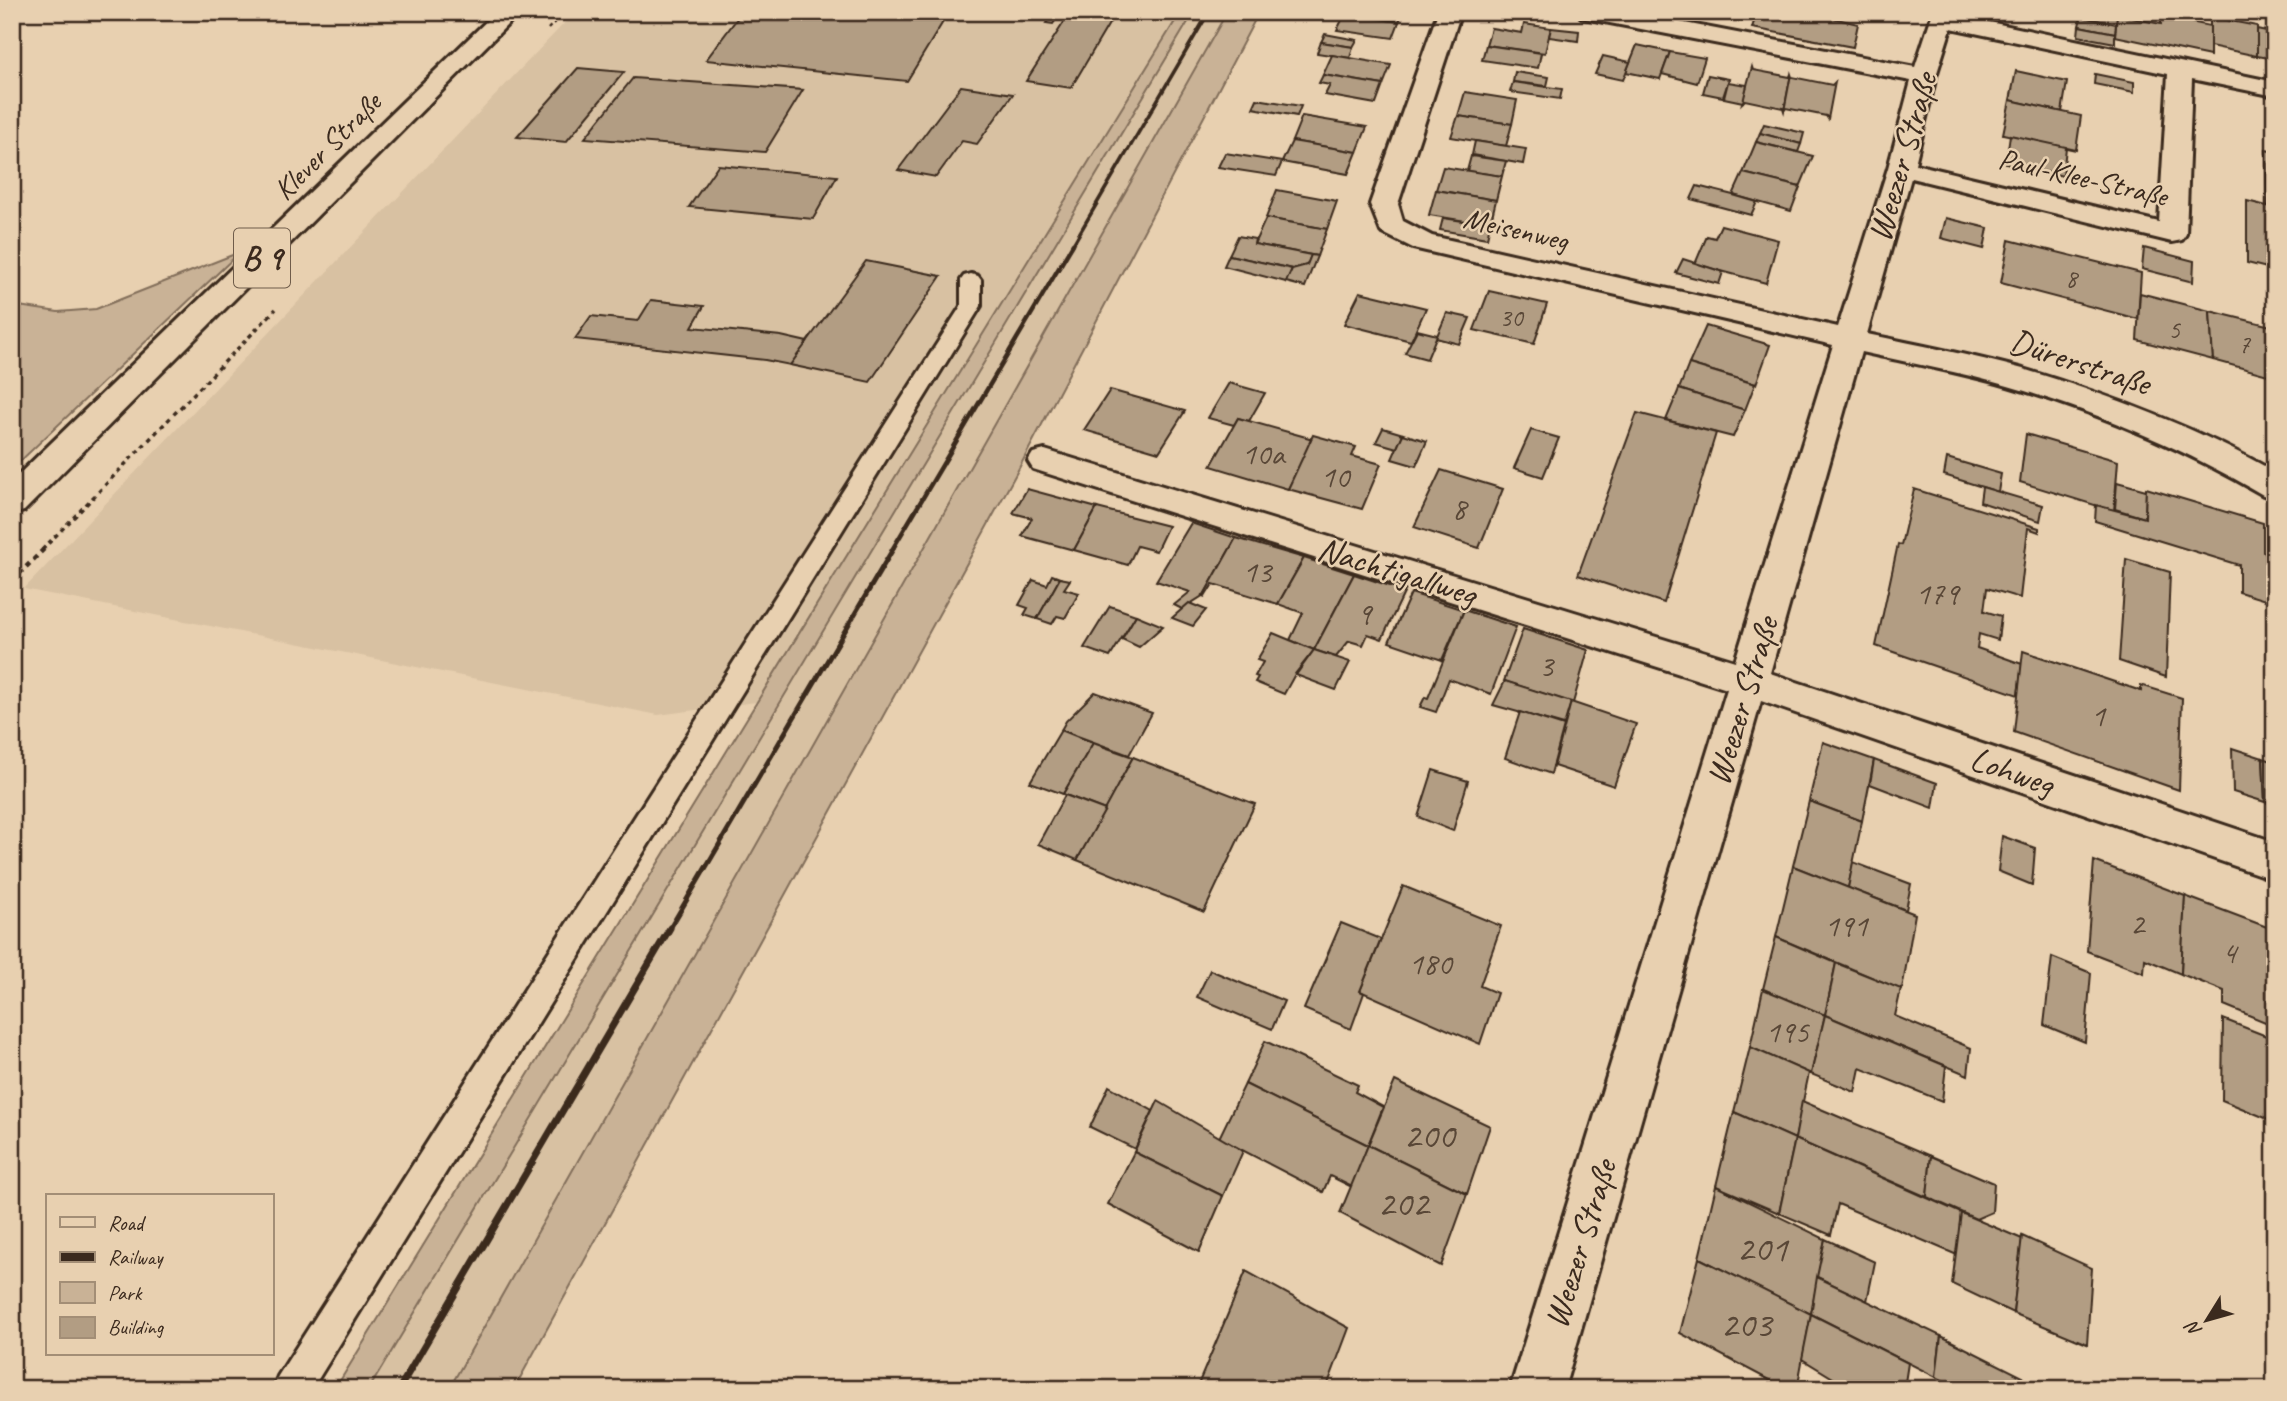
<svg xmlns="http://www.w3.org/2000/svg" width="2287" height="1401" font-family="Caveat,sans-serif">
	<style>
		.built { fill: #d8c1a2 }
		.green { fill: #c9b296; stroke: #826e5a; stroke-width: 2 }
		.building { fill: #b29d83; stroke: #3b2a1e; stroke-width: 2 }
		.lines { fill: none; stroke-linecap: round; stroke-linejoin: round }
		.service-casing { stroke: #3b2a1e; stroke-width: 6 }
		.minor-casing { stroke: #3b2a1e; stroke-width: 6 }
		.primary-casing { stroke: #3b2a1e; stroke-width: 6 }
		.path-far2 { stroke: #3b2a1e; stroke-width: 2.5; stroke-dasharray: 3.5 3.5; stroke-linecap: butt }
		.path-far1 { stroke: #3b2a1e; stroke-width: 3.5; stroke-dasharray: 4.5 4.5; stroke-linecap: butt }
		.path { stroke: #3b2a1e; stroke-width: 4.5; stroke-dasharray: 5 5; stroke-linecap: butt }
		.service { fill: #e8d0b0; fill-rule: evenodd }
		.minor { fill: #e8d0b0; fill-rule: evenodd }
		.primary { fill: #e8d0b0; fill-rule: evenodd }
		.rail-far3 { stroke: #3b2a1e; stroke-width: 3.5 }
		.rail-far2 { stroke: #3b2a1e; stroke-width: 4.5 }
		.rail-far1 { stroke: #3b2a1e; stroke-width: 5 }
		.rail { stroke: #3b2a1e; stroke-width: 7 }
		.labels { text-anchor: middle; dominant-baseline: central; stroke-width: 5; stroke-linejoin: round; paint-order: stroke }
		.far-number-label { font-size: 26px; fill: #594737 }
		.far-street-label { font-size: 30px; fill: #3b2a1e; stroke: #e8d0b0 }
		.number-label { font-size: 32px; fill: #594737 }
		.shield { fill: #e8d0b0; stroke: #6f5c4a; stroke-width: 2 }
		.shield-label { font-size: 33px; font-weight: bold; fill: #3b2a1e }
		.street-label { font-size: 35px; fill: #3b2a1e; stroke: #e8d0b0 }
		.near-number-label { font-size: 38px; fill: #594737 }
	</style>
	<rect width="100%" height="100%" fill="#e8d0b0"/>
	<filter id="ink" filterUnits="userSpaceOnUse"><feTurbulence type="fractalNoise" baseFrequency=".0143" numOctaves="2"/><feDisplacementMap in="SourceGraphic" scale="14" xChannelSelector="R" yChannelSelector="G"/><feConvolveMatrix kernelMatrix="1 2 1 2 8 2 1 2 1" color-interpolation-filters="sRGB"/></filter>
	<g filter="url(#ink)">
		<g class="built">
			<polygon points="575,12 1127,12 1177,17 756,702 658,715 24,589"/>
			<polygon points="1194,12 1227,12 449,1389 369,1389"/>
		</g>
		<g class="green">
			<polygon points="1149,12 1194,12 369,1389 335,1389 1177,18 1147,14"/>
			<polygon points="1227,12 1259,12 1018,470 514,1389 449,1389"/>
			<polygon points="240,252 12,469 12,305 58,312 96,309"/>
		</g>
		<g class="building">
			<polygon points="742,12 949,12 907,81 706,60"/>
			<polygon points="1031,12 1038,12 1059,15 1053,24 1046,23 1048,20 1027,17"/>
			<polygon points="1354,12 1403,12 1399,22 1353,15"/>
			<polygon points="1757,12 1808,12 1858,24 1853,47 1752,28"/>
			<polygon points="2081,12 2118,14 2116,24 2081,17"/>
			<polygon points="1345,14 1353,15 1399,22 1393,38 1337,30"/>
			<polygon points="2117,15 2161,24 2161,16 2210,26 2210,56 2115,36"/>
			<polygon points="1068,16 1110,22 1071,88 1026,81"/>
			<polygon points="2081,17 2116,24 2115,33 2079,26"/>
			<polygon points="2210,17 2257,26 2257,56 2210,46"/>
			<polygon points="1524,24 1551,28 1545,53 1486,45 1491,28 1522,33"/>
			<polygon points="2079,26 2115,33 2115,43 2078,36"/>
			<polygon points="1551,28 1579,31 1578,41 1549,37"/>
			<polygon points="2257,29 2275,33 2275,59 2257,56"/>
			<polygon points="1325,34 1357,40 1353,47 1321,42"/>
			<polygon points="1321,42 1353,47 1350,58 1317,53"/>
			<polygon points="1486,45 1541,53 1538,68 1482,60"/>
			<polygon points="1637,45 1670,52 1660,79 1626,72"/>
			<polygon points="1670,52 1705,58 1697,83 1662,74"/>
			<polygon points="1332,55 1350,58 1391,65 1383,85 1323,75"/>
			<polygon points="1603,56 1630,62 1623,80 1595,74"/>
			<polygon points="1752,67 1753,70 1790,77 1791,74 1784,111 1783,108 1745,100 1742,103"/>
			<polygon points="578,68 624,72 566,142 517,137"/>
			<polygon points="2016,71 2067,82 2062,112 2010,100"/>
			<polygon points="1515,72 1549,77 1547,86 1513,82"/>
			<polygon points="1791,74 1792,77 1832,85 1835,82 1828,119 1826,116 1786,108 1784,111"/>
			<polygon points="2095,74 2134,82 2134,92 2094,84"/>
			<polygon points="1323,75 1383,85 1376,104 1325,95 1330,85 1319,83"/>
			<polygon points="1708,75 1729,79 1723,97 1703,93"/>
			<polygon points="633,78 803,90 765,152 585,138"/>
			<polygon points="1513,82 1562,89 1560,99 1510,92"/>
			<polygon points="1728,82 1747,85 1743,102 1724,98"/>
			<polygon points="961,86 1013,94 977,144 962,141 936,177 898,170"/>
			<polygon points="1465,92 1517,100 1512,124 1458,116"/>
			<polygon points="1257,99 1301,106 1297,116 1253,108"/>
			<polygon points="2010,100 2081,116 2076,150 2003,134"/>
			<polygon points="1302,116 1367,127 1357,152 1292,141"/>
			<polygon points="1458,116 1512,124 1506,146 1451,137"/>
			<polygon points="1764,124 1804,133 1801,144 1760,133"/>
			<polygon points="1760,133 1801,144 1798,152 1756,142"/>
			<polygon points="2010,135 2066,147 2063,176 2006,163"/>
			<polygon points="1292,141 1357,152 1348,174 1282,162"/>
			<polygon points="1475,141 1526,149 1523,164 1472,155"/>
			<polygon points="1756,142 1813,156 1800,187 1743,173"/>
			<polygon points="2266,150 2275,152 2275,208 2267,206"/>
			<polygon points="1225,153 1282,162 1276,176 1218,167"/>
			<polygon points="1471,156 1506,161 1502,176 1467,171"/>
			<polygon points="718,165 837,176 813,219 689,207"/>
			<polygon points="1443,167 1502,176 1496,200 1436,190"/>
			<polygon points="1743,173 1800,187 1791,211 1733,195"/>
			<polygon points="1697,186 1733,195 1757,202 1751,215 1691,199"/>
			<polygon points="1277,190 1337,201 1327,229 1266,218"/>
			<polygon points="1436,190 1496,200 1490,225 1429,215"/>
			<polygon points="2247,201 2275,208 2275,270 2247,263"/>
			<polygon points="1266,218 1327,229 1317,256 1254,244"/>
			<polygon points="1443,218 1490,225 1487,238 1440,230"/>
			<polygon points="1946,218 1988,228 1984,249 1941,238"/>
			<polygon points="1721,225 1778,240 1766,283 1695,264 1707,236 1715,238"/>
			<polygon points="1238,236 1255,239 1254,244 1311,255 1307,265 1292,269 1229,255"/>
			<polygon points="2009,240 2141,273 2138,319 2001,283"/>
			<polygon points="2144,248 2194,261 2193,282 2142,269"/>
			<polygon points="1229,255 1292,269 1286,282 1224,266"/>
			<polygon points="1311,255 1317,256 1305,287 1286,282 1292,269 1307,265"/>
			<polygon points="1683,259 1723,272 1719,284 1676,273"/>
			<polygon points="866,261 941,276 870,382 790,365"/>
			<polygon points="1489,291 1547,304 1534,344 1474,330"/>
			<polygon points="1360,292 1426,308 1411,341 1344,324"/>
			<polygon points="2140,293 2210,311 2213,360 2137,340"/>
			<polygon points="651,300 704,306 692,327 781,336 807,342 790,365 765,360 575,339 591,316 638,321"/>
			<polygon points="2210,311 2275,327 2275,377 2213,360"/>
			<polygon points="1447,313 1470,318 1459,344 1436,338"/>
			<polygon points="1706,326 1770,345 1756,384 1689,364"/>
			<polygon points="1417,330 1437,335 1427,359 1405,353"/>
			<polygon points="1689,364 1755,384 1745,410 1679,389"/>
			<polygon points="1229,383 1265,393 1249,421 1238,418 1234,425 1208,418"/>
			<polygon points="1679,389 1745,410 1733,437 1666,420"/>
			<polygon points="1110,390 1185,411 1159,452 1084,430"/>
			<polygon points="1637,413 1716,433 1664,603 1578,575"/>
			<polygon points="1238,418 1313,439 1288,489 1211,466"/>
			<polygon points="1383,428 1403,434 1397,448 1376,442"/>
			<polygon points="1531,430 1559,438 1543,477 1514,468"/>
			<polygon points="1403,434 1427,441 1416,466 1392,459"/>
			<polygon points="2026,434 2118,461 2114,511 2020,482"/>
			<polygon points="1313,435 1356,447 1352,456 1381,464 1362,509 1288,489"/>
			<polygon points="1947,458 2001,474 1998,492 1944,475"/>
			<polygon points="1441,470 1503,489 1479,548 1414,527"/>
			<polygon points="2117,482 2146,490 2145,518 2115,509"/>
			<polygon points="1982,487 2043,505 2040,521 1980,502"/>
			<polygon points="2146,488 2263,523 2263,552 2275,555 2275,603 2239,592 2239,565 2095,521 2096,505 2145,518"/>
			<polygon points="1027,489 1097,508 1074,550 1022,536 1032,518 1013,513"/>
			<polygon points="1914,489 2039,528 2039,532 2028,528 2020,598 1987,588 1984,611 2001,616 1998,640 1979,634 1977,648 2022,664 2018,695 1876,646 1898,544 1901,545"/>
			<polygon points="1097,508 1168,526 1156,551 1137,546 1128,565 1074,550"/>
			<polygon points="1191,523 1236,538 1204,595 1182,609 1174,605 1190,592 1156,581"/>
			<polygon points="1236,538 1304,558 1278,604 1213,584 1205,597 1201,595 1204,595"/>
			<polygon points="1304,558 1354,574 1314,650 1290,640 1303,613 1278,604"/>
			<polygon points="2126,559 2170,572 2166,677 2119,661"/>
			<polygon points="1354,574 1405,591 1382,639 1368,634 1363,645 1349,641 1336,657 1314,650"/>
			<polygon points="1052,575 1060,578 1037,619 1024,615 1028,608 1019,605 1033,580 1047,585"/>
			<polygon points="1060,578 1070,580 1064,589 1079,593 1065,618 1057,616 1052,624 1037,619"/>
			<polygon points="1411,593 1464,610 1442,660 1389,642"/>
			<polygon points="1189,603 1206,610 1193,626 1172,618"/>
			<polygon points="1110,606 1136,615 1110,657 1084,648"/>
			<polygon points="1464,610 1516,627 1491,694 1449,679 1436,712 1420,707 1425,697 1428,698"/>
			<polygon points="1136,615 1163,626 1139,647 1122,639"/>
			<polygon points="1523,629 1588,650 1573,703 1504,681"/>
			<polygon points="1273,633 1314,650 1295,674 1284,694 1255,682 1258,677 1255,676 1263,662 1257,660"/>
			<polygon points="1314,650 1350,662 1336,690 1296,675"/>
			<polygon points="2023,651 2141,691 2141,685 2182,698 2179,790 2014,732"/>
			<polygon points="1505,681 1571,702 1564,725 1493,705"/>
			<polygon points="1095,692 1152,713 1129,755 1061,730 1066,721"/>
			<polygon points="1571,702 1636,724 1614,786 1554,766"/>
			<polygon points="1520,712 1564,726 1551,774 1505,758"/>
			<polygon points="1061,730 1093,743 1063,794 1030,782"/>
			<polygon points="1823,742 1874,760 1862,821 1809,801"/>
			<polygon points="1093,743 1133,757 1105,810 1063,794"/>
			<polygon points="2232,748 2263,758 2265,802 2233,792"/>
			<polygon points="1133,757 1255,804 1204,912 1077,860"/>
			<polygon points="2263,758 2275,762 2275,806 2265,802"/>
			<polygon points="1874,760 1937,783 1933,808 1870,784"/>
			<polygon points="1433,770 1468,781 1453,831 1418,817"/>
			<polygon points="1065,795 1105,810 1077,860 1038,844"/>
			<polygon points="1809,801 1862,821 1848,888 1793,866"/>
			<polygon points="2002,836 2035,848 2032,885 1998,871"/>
			<polygon points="2094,861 2185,896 2181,974 2145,959 2144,973 2087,951"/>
			<polygon points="1853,862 1911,884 1906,910 1848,888"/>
			<polygon points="1793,866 1915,914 1902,990 1776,937"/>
			<polygon points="1403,886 1501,926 1480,986 1497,993 1480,1044 1360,991"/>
			<polygon points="2185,896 2275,930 2275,1026 2224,1005 2224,991 2181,974"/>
			<polygon points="1341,923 1381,939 1360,991 1364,993 1351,1029 1304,1009"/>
			<polygon points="1776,937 1836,963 1825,1015 1763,989"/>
			<polygon points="2052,957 2091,973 2085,1042 2044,1025"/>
			<polygon points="1836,963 1901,989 1895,1016 1971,1048 1968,1075 1825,1015"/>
			<polygon points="1210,970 1284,1001 1272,1029 1197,997"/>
			<polygon points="1763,989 1825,1015 1811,1074 1750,1047"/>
			<polygon points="1825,1015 1946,1066 1942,1101 1860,1068 1855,1092 1811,1074"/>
			<polygon points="2223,1019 2274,1039 2275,1122 2222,1100"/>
			<polygon points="1265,1041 1358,1085 1355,1092 1383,1107 1368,1145 1245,1084"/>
			<polygon points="1750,1047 1809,1073 1795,1139 1734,1112"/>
			<polygon points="1395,1081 1490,1126 1467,1194 1368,1145"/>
			<polygon points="1245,1084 1368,1145 1352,1187 1330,1176 1323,1192 1219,1138"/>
			<polygon points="1109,1086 1153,1111 1135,1149 1090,1127"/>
			<polygon points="1158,1101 1243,1151 1223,1196 1134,1152"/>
			<polygon points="1802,1101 1931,1156 1927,1197 1795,1139"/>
			<polygon points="1734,1112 1795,1139 1779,1213 1716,1186"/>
			<polygon points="1795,1139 1961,1213 1957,1255 1838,1204 1831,1235 1779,1213"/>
			<polygon points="1368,1145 1467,1194 1441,1266 1340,1213"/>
			<polygon points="1134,1152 1223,1196 1199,1252 1108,1204"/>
			<polygon points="1931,1156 1994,1183 1992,1212 1976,1219 1927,1197"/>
			<polygon points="1716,1186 1825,1239 1811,1314 1699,1258"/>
			<polygon points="1961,1213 2022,1239 2013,1313 1952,1284"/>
			<polygon points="2022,1236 2092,1268 2087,1344 2013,1313"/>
			<polygon points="1825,1239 1875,1262 1867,1301 1817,1277"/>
			<polygon points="1699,1258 1811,1314 1797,1389 1786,1389 1680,1333"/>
			<polygon points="1246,1271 1349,1328 1326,1389 1197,1387"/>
			<polygon points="1817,1277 1941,1336 1936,1377 1811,1314"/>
			<polygon points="1811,1314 1908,1363 1904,1389 1851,1389 1802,1359"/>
			<polygon points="1941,1336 2023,1377 2022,1389 1961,1389 1936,1377"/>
		</g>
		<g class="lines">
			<defs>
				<polygon id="service" points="971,274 978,276 981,280 981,306 312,1389 273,1389 278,1376 961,306 961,280 964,276"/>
				<path id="minor" d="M1438,12H1461L1398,204L1403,221L1432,236L1838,327L1888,168L1911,81L1589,19L1581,17L1578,12H1627L1915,67L1933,12H1956V15L2275,82V96L2192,79L2186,234L2182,240L2172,242L1911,178L1867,334C1919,345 1972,355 2023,369C2109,395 2196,427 2275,472V499L2263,495C2183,448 2097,412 2008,386C1960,372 1910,363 1861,352L1770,673L2275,842V880L1761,701L1564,1389H1510L1727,689L1033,469L1028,461L1033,453L1045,450L1735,661L1833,345L1413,248L1381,232L1370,204ZM1951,28L2168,74L2159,222L1915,164L1936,76Z"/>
				<polygon id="primary" points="496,12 520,12 24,511 12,514 12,481"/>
			</defs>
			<use href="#service" class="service-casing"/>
			<use href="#minor" class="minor-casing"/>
			<use href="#primary" class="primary-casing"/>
			<polyline class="path-far2" points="548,29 564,12"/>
			<polyline class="path-far1" points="42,550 276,309"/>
			<polyline class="path" points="12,581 44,549"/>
			<use href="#service" class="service"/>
			<use href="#minor" class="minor"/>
			<use href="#primary" class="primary"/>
			<polyline class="rail-far3" points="1072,246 1209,12"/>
			<polyline class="rail-far2" points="892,550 1073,244"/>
			<polyline class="rail-far1" points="669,930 893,549"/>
			<polyline class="rail" points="399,1389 670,928"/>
		</g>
	</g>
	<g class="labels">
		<g class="far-number-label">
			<text x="2071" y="278">8</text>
			<text x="1511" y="317">30</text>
			<text x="2174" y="329">5</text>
			<text x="2244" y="344">7</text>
		</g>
		<g class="far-street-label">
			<text transform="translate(327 146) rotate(-45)">Klever Straße</text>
			<text transform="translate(2083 177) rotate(13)">Paul-Klee-Straße</text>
			<text transform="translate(1516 229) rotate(13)">Meisenweg</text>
		</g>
		<g class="number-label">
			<text x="1263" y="453">10a</text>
			<text x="1335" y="476">10</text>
			<text x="1459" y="508">8</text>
			<text x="1257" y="571">13</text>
			<text x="1937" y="593">179</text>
			<text x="1364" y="613">9</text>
			<text x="1546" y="665">3</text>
			<text x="2098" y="715">1</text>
			<text x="2137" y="923">2</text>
			<text x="1846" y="925">191</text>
			<text x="2229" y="952">4</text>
			<text x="1430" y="963">180</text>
			<text x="1787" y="1031">195</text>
		</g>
		<rect class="shield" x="234" y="228.5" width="56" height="59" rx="5"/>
		<g class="shield-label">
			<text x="262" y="258">B 9</text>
		</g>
		<g class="street-label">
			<text transform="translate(1902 157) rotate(-74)">Weezer Straße</text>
			<text transform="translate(2080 362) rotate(18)">Dürerstraße</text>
			<text transform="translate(1397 571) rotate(17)">Nachtigallweg</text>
			<text transform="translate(1742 701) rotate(-73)">Weezer Straße</text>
			<text transform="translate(2012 771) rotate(19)">Lohweg</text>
			<text transform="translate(1580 1244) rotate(-73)">Weezer Straße</text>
		</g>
		<g class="near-number-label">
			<text x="1429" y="1135">200</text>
			<text x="1403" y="1203">202</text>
			<text x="1762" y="1248">201</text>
			<text x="1746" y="1324">203</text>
		</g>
	</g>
	<rect width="2287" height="1401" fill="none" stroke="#e8d0b0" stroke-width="42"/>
	<rect x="21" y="21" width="2245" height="1359" fill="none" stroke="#3b2a1e" stroke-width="2.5" filter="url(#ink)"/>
	<rect x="46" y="1194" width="228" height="161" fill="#e8d0b0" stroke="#a38e76" stroke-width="2"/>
	<rect x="60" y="1217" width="35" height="10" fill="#e8d0b0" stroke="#a38e76" stroke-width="2"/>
	<text x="108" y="1230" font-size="21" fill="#3b2a1e">Road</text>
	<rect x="60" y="1252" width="35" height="10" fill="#3b2a1e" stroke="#a38e76" stroke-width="2"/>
	<text x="108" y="1264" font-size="21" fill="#3b2a1e">Railway</text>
	<rect x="60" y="1282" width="35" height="21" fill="#c9b296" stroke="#a38e76" stroke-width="2"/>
	<text x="108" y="1300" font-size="21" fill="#3b2a1e">Park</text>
	<rect x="60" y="1317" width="35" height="21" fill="#b29d83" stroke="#a38e76" stroke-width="2"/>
	<text x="108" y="1334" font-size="21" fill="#3b2a1e">Building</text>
	<g transform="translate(2207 1320) rotate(233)" stroke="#e8d0b0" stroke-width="5" paint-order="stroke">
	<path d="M0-5L12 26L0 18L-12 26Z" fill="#3b2a1e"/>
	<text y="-10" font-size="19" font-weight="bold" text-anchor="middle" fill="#3b2a1e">N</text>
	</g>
</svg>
